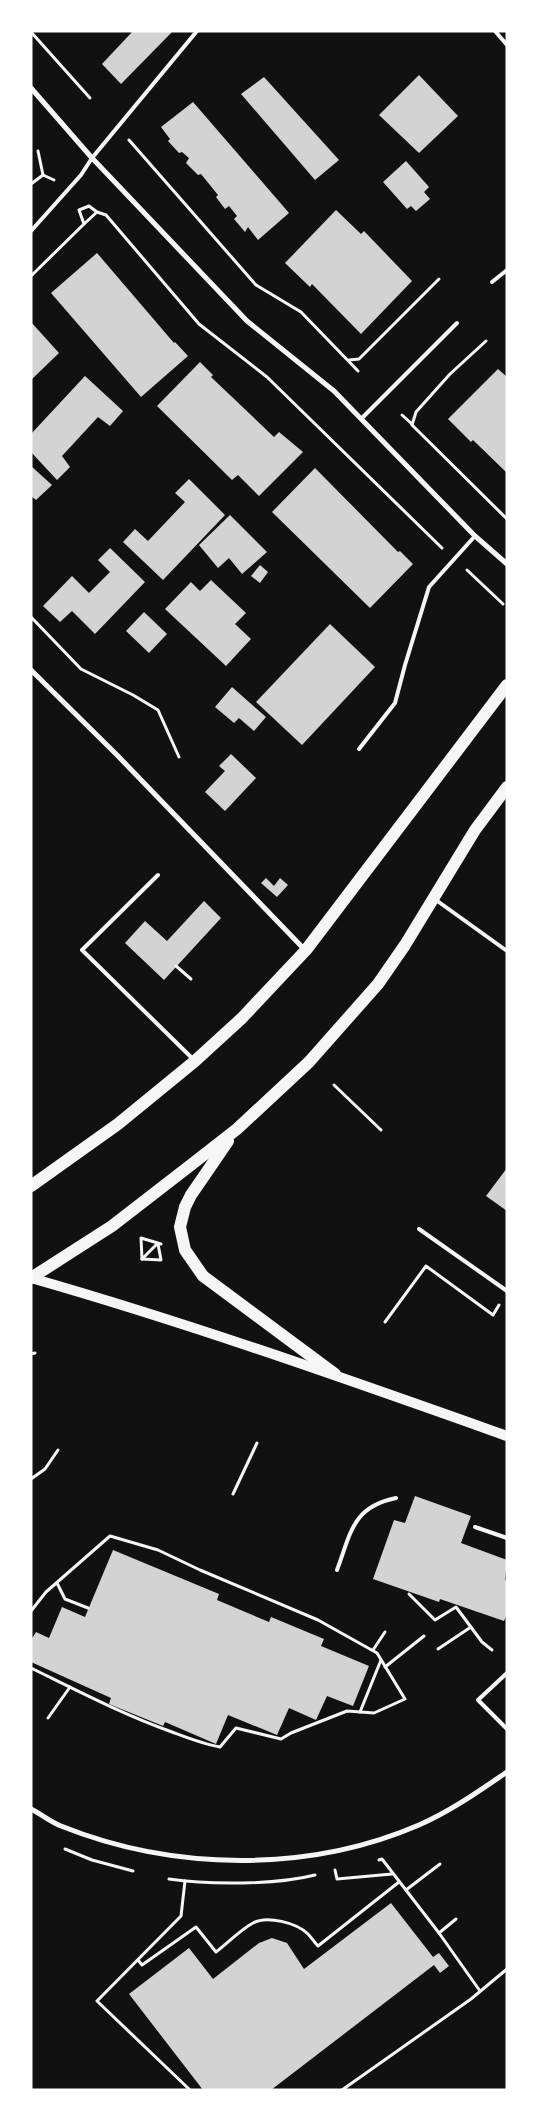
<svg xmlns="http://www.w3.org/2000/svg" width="538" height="2121" font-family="'Source Sans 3',sans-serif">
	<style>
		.building { fill: #d3d3d3 }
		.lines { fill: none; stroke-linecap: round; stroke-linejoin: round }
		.path { stroke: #f5f5f5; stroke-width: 3 }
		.service { stroke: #f5f5f5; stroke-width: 4 }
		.minor { stroke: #f5f5f5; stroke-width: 5 }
		.secondary { stroke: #f5f5f5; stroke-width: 10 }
		.primary { stroke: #f5f5f5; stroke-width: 12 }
	</style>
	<rect width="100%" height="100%" fill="#111"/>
	<g class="building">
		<polygon points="133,31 173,31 121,84 102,64"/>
		<polygon points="419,75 458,116 419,153 379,115"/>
		<polygon points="264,77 339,160 315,180 241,94"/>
		<polygon points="193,102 289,213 258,240 248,227 245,232 234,219 237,216 229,206 225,209 216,197 218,195 201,174 198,175 186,163 189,158 182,152 179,153 168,141 170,139 161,127"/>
		<polygon points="406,161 429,187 424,192 430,199 416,211 411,206 407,209 383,182"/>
		<polygon points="336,210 361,234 364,231 412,281 361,334 312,284 310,287 285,263"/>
		<polygon points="97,253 174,343 175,342 188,356 141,397 51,293"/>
		<polygon points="31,322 59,353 31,380"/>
		<polygon points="200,362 213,375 211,377 274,437 279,432 303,452 259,496 238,475 232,480 157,406"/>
		<polygon points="498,369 507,377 507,473 473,440 471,442 448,419"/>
		<polygon points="85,376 123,411 110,426 98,417 62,456 70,467 57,480 31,452 31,434"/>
		<polygon points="31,466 52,485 36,500 31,496"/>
		<polygon points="315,468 398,552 400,551 413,564 370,608 272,512"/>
		<polygon points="189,479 225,515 163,580 123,542 135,529 148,541 185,502 175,493"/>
		<polygon points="230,515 267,552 242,574 229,558 218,568 199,545"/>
		<polygon points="110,548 145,582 95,634 72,611 60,622 43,606 72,576 89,593 110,572 98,560"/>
		<polygon points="260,565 268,572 260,583 251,576"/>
		<polygon points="211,580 246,613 235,624 251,639 226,666 165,609 191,582 200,591"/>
		<polygon points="144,612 167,634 149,653 126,631"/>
		<polygon points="330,624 375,667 302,745 256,702"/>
		<polygon points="232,687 266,717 254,731 239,718 234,723 215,707"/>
		<polygon points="231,754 256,778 225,811 205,792 225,771 219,766"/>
		<polygon points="266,878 274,886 280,878 288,885 277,897 261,883"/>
		<polygon points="204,901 221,918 164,980 125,943 145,921 167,941"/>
		<polygon points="507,1168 507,1211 486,1196"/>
		<polygon points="415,1496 471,1516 461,1543 507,1560 505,1580 507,1581 507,1614 504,1621 440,1599 439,1602 373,1579 394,1520 405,1523"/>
		<polygon points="113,1550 219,1594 217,1600 269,1622 271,1617 324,1639 321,1646 369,1666 353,1706 327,1696 316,1720 289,1708 277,1735 228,1715 216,1744 165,1722 163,1726 109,1704 111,1698 31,1662 31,1640 36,1632 49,1638 62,1607 85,1617"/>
		<polygon points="391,1903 433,1957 439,1953 449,1966 440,1973 434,1965 271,2090 203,2090 129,1994 189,1948 213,1979 259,1943 272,1938 287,1943 304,1969"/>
	</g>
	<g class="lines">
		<g class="path">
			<polyline points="31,32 90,98"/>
			<polyline points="129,140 256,285 301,312 358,371"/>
			<polyline points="38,151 43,175"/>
			<polyline points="31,184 43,175 54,180"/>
			<polyline points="84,224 97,212"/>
			<polyline points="31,276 84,224 79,210 89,206 97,212 106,215 199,324 267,377 442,548"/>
			<polyline points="486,341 450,374 416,412 412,425 507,519"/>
			<polyline points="349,360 359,359 439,279"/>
			<polyline points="402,415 412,424"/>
			<polyline points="467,570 503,604"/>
			<polyline points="31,617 81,669 133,695 158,710 179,757"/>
			<polyline points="176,966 191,979"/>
			<polyline points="334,1085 381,1130"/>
			<polyline points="142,1259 141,1238 161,1244"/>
			<polyline points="142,1259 161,1260 158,1244"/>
			<polyline points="142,1259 157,1244"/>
			<polyline points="385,1322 426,1266 493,1315 499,1305"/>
			<polyline points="31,1354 35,1353"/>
			<polyline points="31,1479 45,1469 58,1450"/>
			<polyline points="233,1494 257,1443"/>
			<polyline points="57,1583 65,1599 88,1608"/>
			<polyline points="409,1594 435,1620 456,1607 482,1642 492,1650"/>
			<path d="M31,1611L46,1592L110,1536L158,1550L200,1570L318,1620L377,1653L405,1699L374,1713L347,1711L291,1733L281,1739L236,1728L220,1747C203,1744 188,1738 172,1732C124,1715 78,1691 31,1668"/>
			<polyline points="438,1649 471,1627"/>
			<polyline points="373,1650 385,1632"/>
			<polyline points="385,1667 424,1636"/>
			<polyline points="360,1712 381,1660"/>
			<polyline points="48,1718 70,1687"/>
			<polyline points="65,1849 92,1860 133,1871"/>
			<polyline points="379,1860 382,1859 439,1933 480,1991"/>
			<polyline points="335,1870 337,1879 392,1874"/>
			<path d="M169,1879C209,1885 276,1885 315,1875"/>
			<polyline points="185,1881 181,1916 97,2001 190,2090"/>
			<polyline points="406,1890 440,1864"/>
			<polyline points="439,1933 456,1919"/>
			<path d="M138,1960L142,1965L196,1927L216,1952C228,1943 240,1930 253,1923C267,1915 297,1923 308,1934C311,1937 314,1942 318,1946L399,1882"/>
			<polyline points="342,2090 471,1999 507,1969"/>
		</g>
		<g class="service">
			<polyline points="495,31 507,45"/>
			<polyline points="31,231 81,175 92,158 197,31"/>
			<polyline points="492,282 507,270"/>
			<polyline points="361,419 457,323"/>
			<polyline points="359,749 395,703 405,665 429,587 475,536"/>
			<polyline points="158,875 82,950 194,1060"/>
			<polyline points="436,900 507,951"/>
			<polyline points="419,1229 507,1291"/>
			<polyline points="475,1527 507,1538"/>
			<path d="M337,1570C351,1533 352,1507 396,1498"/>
			<polyline points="507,1673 478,1700 507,1729"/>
		</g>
		<g class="minor">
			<polyline points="31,88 92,158 247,321 334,391 475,536 507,564"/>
			<polyline points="31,670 117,755 305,950"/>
			<path d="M31,1809C41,1814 51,1822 61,1826C173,1871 308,1873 419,1825C451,1811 479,1791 507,1772"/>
		</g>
		<path class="secondary" d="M31,1278C192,1324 349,1380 507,1436"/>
		<g class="primary">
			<polyline points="228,1141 191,1195 185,1207 180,1227 185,1250 203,1276 335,1374"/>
			<polyline points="31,1186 118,1124 195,1061 242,1018 306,950 507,685"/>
			<polyline points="31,1278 112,1226 196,1161 237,1129 309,1062 378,984 405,945 475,830 507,787"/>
		</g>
	</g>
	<rect width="538" height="2121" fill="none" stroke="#ffffff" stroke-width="65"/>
</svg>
